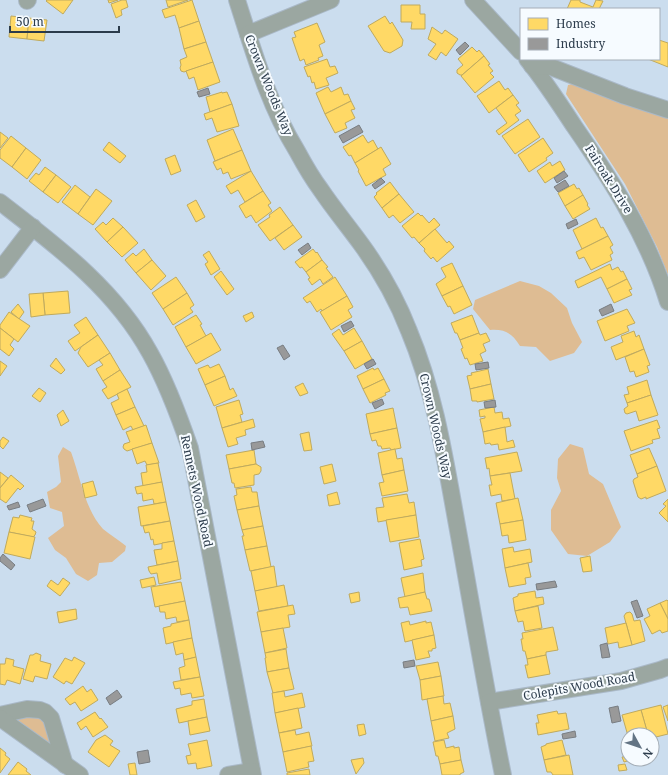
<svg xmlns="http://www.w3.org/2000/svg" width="668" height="775" font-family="'Noto Serif',serif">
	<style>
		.green { fill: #debc93 }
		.homes { fill: #ffd966; stroke: #bfaa5e }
		.industry { fill: #999; stroke: #787d82 }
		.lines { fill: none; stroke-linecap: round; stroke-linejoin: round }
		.minor-casing { stroke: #aab9c8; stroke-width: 18 }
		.minor { stroke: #9ba7a1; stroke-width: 16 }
		.labels { text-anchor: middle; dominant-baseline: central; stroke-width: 4; stroke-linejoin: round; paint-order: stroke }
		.street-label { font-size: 12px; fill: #2b3b4b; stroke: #f6fbff }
	</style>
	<rect width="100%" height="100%" fill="#cbddee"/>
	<g class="green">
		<polygon points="576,83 668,113 668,275 657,247 625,184 566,94 568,85"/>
		<path d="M520,281L539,286L551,293L567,308L572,323L582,342L574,353L550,361L536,347L520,346C512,333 505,329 490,330L473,309L475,300Z"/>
		<polygon points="570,444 583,448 589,474 603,484 621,527 610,542 587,556 568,554 551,530 551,510 561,491 557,478 558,459"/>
		<path d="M63,447L71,452C80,476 85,510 103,529C110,535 119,540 126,546L125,551L112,562L99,563L97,575L88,581L76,574L66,558L55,550L48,538L64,526L62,512L50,508L47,492L56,487L61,482L58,456Z"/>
		<polygon points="34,714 46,720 51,742 48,744 17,720 18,717"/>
	</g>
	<g class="homes">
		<polygon points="47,0 73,0 63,14 46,1"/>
		<polygon points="108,0 118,0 109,3"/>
		<polygon points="122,0 126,0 128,7 121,10 122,15 116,18 111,4"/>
		<polygon points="166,0 188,0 168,7"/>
		<polygon points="192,0 199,21 179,28 175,15 165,18 162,10"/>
		<polygon points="571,0 580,0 580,2 593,7 596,0 603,1 599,9 567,9"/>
		<polygon points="401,5 420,5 420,14 425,14 425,29 411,29 412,22 401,22"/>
		<polygon points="11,16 29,18 27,39 9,37"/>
		<polygon points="385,16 390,24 392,22 403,40 402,46 390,53 384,51 368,26"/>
		<polygon points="29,18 47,20 44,41 27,39"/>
		<polygon points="199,21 206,42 184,49 179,28"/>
		<polygon points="317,23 325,42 319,45 323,56 318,58 319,60 306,65 304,59 300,61 292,38 296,37 294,32"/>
		<polygon points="432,27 442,34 445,30 458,39 446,56 441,52 436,60 428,55 436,44 428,39"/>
		<polygon points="659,40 668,43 668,67 648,59 659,59"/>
		<polygon points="206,42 213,62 184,72 181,71 180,68 181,65 180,60 187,57 184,49"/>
		<polygon points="472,47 477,52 479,50 484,56 462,75 460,75 457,73 457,70 463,65 458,59"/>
		<polygon points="484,56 490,64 488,65 493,71 490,73 494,77 475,93 461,76"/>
		<polygon points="327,59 330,67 335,66 338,73 326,78 329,85 316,89 314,82 312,83 310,76 308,77 304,67"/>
		<polygon points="213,62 220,82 198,90 194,77 189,79 186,71"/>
		<polygon points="499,81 505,90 508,88 513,95 489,113 477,96"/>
		<polygon points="328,87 331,92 341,87 344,95 348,94 351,101 325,114 316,93"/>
		<polygon points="222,92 222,93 227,92 232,104 210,112 206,97"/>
		<polygon points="513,95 519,103 516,105 521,111 515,115 519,120 499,135 496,131 507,123 496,108"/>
		<polygon points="351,101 355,109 351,110 355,118 345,123 347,128 335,133 325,114"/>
		<polygon points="232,104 239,126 217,132 212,118 206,120 204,114"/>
		<polygon points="528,119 540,137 515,154 502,136"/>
		<polygon points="233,129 242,150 215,161 207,140"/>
		<polygon points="0,132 8,138 0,148"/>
		<polygon points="363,135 368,143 373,140 378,149 355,163 351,155 349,156 343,147"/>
		<polygon points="11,136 26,148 12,167 0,158 0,150"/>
		<polygon points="543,138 553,153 546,158 547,160 529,172 518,155"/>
		<polygon points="109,142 126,156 120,163 103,150"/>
		<polygon points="381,147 391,164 383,169 386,175 366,186 358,171 359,170 355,163"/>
		<polygon points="26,148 41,160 27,179 12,167"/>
		<polygon points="242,150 251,171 231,179 228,172 223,174 221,168 217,170 213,162"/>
		<polygon points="175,155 181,171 171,175 165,159"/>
		<polygon points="560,161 565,170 545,183 537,171 550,162 552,166"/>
		<polygon points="45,167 56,175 43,192 29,181 36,173 39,175"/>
		<polygon points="251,171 263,191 245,202 238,190 231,194 226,186"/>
		<polygon points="56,175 71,187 58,203 43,192"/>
		<polygon points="390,182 399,194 382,208 374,197 377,194 376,193"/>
		<polygon points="574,184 577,189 579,188 583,195 565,206 558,193"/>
		<polygon points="75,185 90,197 78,214 62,202"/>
		<polygon points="96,189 112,201 93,225 78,214"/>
		<polygon points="263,191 271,203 268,205 272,211 256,223 251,215 246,218 239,206"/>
		<polygon points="399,194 414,212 400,223 393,215 389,218 382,208"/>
		<polygon points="583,195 588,204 587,205 590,209 573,219 565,206"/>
		<polygon points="196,200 205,217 196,222 187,205"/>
		<polygon points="280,207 293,225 270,241 258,225 270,217 269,215"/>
		<polygon points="418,213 421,216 422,215 429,223 434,218 440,225 419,243 414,237 412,238 402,226"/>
		<polygon points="113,218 123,227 107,242 95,229 103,222 106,225"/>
		<polygon points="596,218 601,228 603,227 608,236 582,249 573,230"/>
		<polygon points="293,225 302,237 284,250 275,238"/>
		<polygon points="123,227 138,243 122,257 107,242"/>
		<polygon points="435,229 447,243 449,241 454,247 437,262 433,257 431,259 424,251 425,249 419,243"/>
		<polygon points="608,236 613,245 610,247 613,253 610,255 612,260 591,270 584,257 579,259 576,252"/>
		<polygon points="144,249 152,260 136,273 125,260 133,253 136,256"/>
		<polygon points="313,249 316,253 317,252 322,260 306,272 302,267 300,268 295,262"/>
		<polygon points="209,251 220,269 211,275 205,264 208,262 203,255"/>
		<polygon points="152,260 166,276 151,290 136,273"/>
		<polygon points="322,260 328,267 326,268 333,277 323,284 320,279 312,285 308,279 310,278 306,272"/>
		<polygon points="452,263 463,286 442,296 436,284 446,277 441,268"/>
		<polygon points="610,264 612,270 618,267 621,272 623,271 627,279 607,289 601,277 578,288 575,281"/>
		<polygon points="221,271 234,289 227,295 214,277"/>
		<polygon points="176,277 187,293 163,309 152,293"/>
		<polygon points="335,277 347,296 322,311 321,309 317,312 310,301 307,303 303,298"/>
		<polygon points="627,279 632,289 629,290 632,295 614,303 607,289"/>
		<polygon points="463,286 472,305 454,314 450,306 448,307 442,296"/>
		<polygon points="68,291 70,313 45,315 43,293"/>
		<polygon points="43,293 45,315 31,317 29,294"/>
		<polygon points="187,293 194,305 190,308 193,312 173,325 163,309"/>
		<polygon points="347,296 353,307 348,310 352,317 331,330 320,312"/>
		<polygon points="18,304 24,312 19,319 11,312"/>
		<polygon points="627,309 635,323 627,326 629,331 605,341 597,321"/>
		<polygon points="9,312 30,326 18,342 0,328 0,325"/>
		<polygon points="252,312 254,317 246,322 243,316"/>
		<polygon points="196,315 202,324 200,325 206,336 186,347 175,327"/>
		<polygon points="472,315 479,333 460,340 457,333 455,333 451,323"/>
		<polygon points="86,317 98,335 75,351 68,341 80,333 74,325"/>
		<polygon points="0,328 14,339 10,345 14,349 9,356 0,349"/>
		<polygon points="354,328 362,341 344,351 332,334 339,329 343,335"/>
		<polygon points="634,331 636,337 639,335 644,349 616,360 611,347 623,342 621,336"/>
		<polygon points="211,333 221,350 196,364 186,347"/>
		<polygon points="479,333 480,335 486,333 490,341 483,344 486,351 480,354 483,361 470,365 467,358 465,359 461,349 463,348 460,340"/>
		<polygon points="98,335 110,353 88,367 78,353 81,347"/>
		<polygon points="362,341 372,359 355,369 344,351"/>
		<polygon points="644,349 650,365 647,366 649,372 636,377 634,371 630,372 625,357"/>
		<polygon points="110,353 120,370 103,381 96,369 103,365 99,360"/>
		<polygon points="56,358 65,370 61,374 50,366"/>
		<polygon points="0,361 7,366 0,376"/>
		<polygon points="219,364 225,376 205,385 198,369 208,365 210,368"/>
		<polygon points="373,368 374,370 378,368 384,379 363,389 357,376"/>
		<polygon points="488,369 491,384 470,389 467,376 472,375 471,373"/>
		<polygon points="120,370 131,387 108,399 102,390 107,387 103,381"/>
		<polygon points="225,376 230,390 233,388 237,396 214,406 205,385"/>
		<polygon points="384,379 390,391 385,393 386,395 370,403 363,389"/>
		<polygon points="647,380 651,395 627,403 624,395 629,394 627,387"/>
		<polygon points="303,383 308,393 300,396 295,387"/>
		<polygon points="491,384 494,399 477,402 477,401 472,401 470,389"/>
		<polygon points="39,388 46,393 40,402 32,396"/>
		<polygon points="127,389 135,407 116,415 111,403 119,399 117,394"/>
		<polygon points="651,395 658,415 639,421 636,411 627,414 625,413 624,409 628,406 627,403"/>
		<polygon points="239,400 243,414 240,415 242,422 222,428 216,407"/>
		<polygon points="135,407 144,426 133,430 131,426 123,430 116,415"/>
		<polygon points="494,407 495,413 502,412 503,419 509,418 511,426 483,432 480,419 485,418 485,416 480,417 479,410"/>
		<polygon points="393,408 397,428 370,434 366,414"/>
		<polygon points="63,410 69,421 61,426 57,415"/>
		<polygon points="253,419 255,427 245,430 246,435 236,438 238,444 228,447 222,428"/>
		<polygon points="657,420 660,428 657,429 660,438 652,440 653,443 631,451 624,431"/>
		<polygon points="146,425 152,443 127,451 124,449 123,447 124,444 130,442 126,432"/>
		<polygon points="505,427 507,442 513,440 515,447 499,450 498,444 491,445 490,443 485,444 483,432"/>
		<polygon points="397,428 401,448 391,450 390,448 382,449 381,446 378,446 376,440 372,441 370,434"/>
		<polygon points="309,432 312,450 304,451 300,434"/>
		<polygon points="3,437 9,441 3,449 0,446 0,441"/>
		<polygon points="152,443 159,463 147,465 145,461 137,464 132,449"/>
		<polygon points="649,448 657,466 637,474 630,455"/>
		<polygon points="395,449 397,459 402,458 404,470 382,475 378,453"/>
		<polygon points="254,450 256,464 229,469 226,455"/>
		<polygon points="517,452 522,471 490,476 489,468 487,469 485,458"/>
		<polygon points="158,463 162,482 143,486 141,473 147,472 146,465"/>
		<polygon points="256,464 261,467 261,471 259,474 254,475 254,485 235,488 234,483 232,483 229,469"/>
		<polygon points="332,464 336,481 324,484 320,467"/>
		<polygon points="657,466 666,491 646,499 646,497 641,499 638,497 633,481 634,479 638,477 637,474"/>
		<polygon points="404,470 408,491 382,496 379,483 384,482 382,475"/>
		<polygon points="0,472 8,478 0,488"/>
		<polygon points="510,473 515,499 502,501 501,494 491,496 489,485 492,485 490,476"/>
		<polygon points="11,475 24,486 20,490 18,488 6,503 0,499 0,488"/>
		<polygon points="93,481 97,495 85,498 82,484"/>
		<polygon points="162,482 166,502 154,504 153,499 143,501 142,493 137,494 135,487"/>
		<polygon points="251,487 252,492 257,492 259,506 237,510 234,496 237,495 236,489"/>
		<polygon points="337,492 340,504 329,506 327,495"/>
		<polygon points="407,494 409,503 414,502 416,515 378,522 376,508 384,507 382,498"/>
		<polygon points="518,498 523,520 500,524 496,503"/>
		<polygon points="668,499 668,522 659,513 666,506 663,504"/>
		<polygon points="166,502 170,521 141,526 138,507"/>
		<polygon points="259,506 263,526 242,530 237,510"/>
		<polygon points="20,515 32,518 31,521 34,521 32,529 36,532 35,535 33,537 9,532 13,517 19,518"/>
		<polygon points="416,515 419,537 390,542 386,520"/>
		<polygon points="523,520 526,540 509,543 508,535 502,536 500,524"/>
		<polygon points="170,521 174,541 154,545 153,539 151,540 149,532 145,533 143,526"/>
		<polygon points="263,526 267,546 245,550 242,536 244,536 242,530"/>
		<polygon points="9,532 35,537 30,559 4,553"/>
		<polygon points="420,539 424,559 421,560 422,566 404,570 399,543"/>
		<polygon points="174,541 178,561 157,565 154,550 162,549 162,543"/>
		<polygon points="267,546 271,567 250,571 245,550"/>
		<polygon points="513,547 514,552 530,549 532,562 505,568 502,549"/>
		<polygon points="590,556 592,571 583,572 580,558"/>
		<polygon points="178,561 181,579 159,584 157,573 151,574 149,571 148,567"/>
		<polygon points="528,563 531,577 525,578 526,584 509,587 505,568"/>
		<polygon points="274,566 277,587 255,591 251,571"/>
		<polygon points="423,573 425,592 405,597 401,578"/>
		<polygon points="154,577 156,585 142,588 140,580"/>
		<polygon points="63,578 70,583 60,596 47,586 51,580 58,585"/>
		<polygon points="181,582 185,601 155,607 151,587"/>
		<polygon points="284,585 288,606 259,611 255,591"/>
		<polygon points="535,591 536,598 543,597 544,604 515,611 513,598 518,596 518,594"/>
		<polygon points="359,592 360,601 351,603 349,594"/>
		<polygon points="425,592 427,599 429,599 432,611 410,615 408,607 400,608 398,598"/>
		<polygon points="667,600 668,601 668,619 660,603"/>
		<polygon points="185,601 189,620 177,622 176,617 166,619 165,612 160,612 159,606"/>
		<polygon points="660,603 668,619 668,631 662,633 660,630 652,634 644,619 650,616 647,609"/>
		<polygon points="293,605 295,614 288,615 290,627 261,632 257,612"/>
		<polygon points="538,606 542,628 525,631 523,621 518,622 515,611"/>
		<polygon points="76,609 77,619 59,623 57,612"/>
		<polygon points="630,612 632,614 634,621 640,620 645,641 632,645 624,616 626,613"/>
		<polygon points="189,620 192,638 166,644 163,628 171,626 171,624"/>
		<polygon points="409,621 410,625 426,621 426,623 431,622 434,635 405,642 401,623"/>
		<polygon points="626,623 632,645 619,648 618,642 608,644 605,628"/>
		<polygon points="553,627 558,650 546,652 546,655 527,659 525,651 523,651 521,639 523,639 522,633"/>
		<polygon points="283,628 287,648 265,653 261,632"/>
		<polygon points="434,635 436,648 432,649 432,651 428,651 430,657 416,660 412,640"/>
		<polygon points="192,638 196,657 184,660 183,653 176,655 173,642"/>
		<polygon points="286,649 289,668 267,672 265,658 266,658 265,653"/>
		<polygon points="36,653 41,655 40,661 51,664 47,679 35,676 33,682 23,679 30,655 33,655"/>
		<polygon points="546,655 550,674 528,678 525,665 528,665 527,659"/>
		<polygon points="74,657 85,663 72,684 66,681 64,684 53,677 65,658 72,661"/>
		<polygon points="196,657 200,677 181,680 179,668 185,666 184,660"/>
		<polygon points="6,658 14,660 13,666 24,669 20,684 7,680 5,685 0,684 0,664 5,664"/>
		<polygon points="438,662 441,676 420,680 416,666"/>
		<polygon points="289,668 294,689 273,693 267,672"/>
		<polygon points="441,676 444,696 422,700 420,680"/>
		<polygon points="200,677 204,696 192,698 191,693 181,695 180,688 175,689 173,682"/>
		<polygon points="83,686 87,692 91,689 98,700 81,711 75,702 70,705 65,699"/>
		<polygon points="284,691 285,697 302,693 305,707 275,713 272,693"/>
		<polygon points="443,696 444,704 450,703 453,716 431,721 427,699"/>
		<polygon points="204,699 207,717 179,723 176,709 192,705 192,701"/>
		<polygon points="661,705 668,734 652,738 652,735 648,735 641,710"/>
		<polygon points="668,705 668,721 663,707"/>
		<polygon points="298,708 302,728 279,733 275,713"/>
		<polygon points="641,710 647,731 628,735 628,736 622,715"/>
		<polygon points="557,711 558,714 566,713 569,729 538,735 536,723 539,723 537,715"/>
		<polygon points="95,712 100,719 101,718 108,727 93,737 86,726 81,730 77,723"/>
		<polygon points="453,716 455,729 447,733 449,738 435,741 431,721"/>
		<polygon points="207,717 210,731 190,735 188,721"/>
		<polygon points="364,724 366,734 359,736 357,725"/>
		<polygon points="295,730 296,735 309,732 312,746 283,752 279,733"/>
		<polygon points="105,735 113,741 110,745 120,751 109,767 88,752 96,740"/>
		<polygon points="207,740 212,766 197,769 196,763 188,764 186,756 191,755 188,744"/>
		<polygon points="444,740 446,748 454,746 454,748 459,747 461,760 440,764 438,756 436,756 433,742"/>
		<polygon points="562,740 566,755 544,760 541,747 546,745 546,744"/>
		<polygon points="311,746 314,761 308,762 309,767 287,772 283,752"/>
		<polygon points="0,748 6,753 5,755 10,759 0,773"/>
		<polygon points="569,755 573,775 553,775 551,772 547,772 544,760"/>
		<polygon points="628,756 628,759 631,759 631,760 624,762 622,757"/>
		<polygon points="363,758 364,763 356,774 351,760"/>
		<polygon points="461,760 464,772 460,774 460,775 442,775 440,764"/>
		<polygon points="18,762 27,769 26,771 31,775 8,775"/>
		<polygon points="135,763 137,775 130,775 128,764"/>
		<polygon points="625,764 627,770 619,771 618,765"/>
		<polygon points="309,769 310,775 287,775 287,773"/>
	</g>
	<g class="industry">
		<polygon points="465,42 469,46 460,55 456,50"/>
		<polygon points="208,88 210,94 199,97 197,92"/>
		<polygon points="359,125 363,132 343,143 339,136"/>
		<polygon points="564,171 568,176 557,183 554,178"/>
		<polygon points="381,178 385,182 375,189 372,185"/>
		<polygon points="565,180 569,186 558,192 554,187"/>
		<polygon points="576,219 578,224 568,229 566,224"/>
		<polygon points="308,243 311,248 302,255 298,250"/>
		<polygon points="611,304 614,311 602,316 599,310"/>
		<polygon points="351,321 354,326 344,332 341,326"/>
		<polygon points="283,345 290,356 284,360 277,348"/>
		<polygon points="373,359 376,364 367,369 364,364"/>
		<polygon points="488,362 489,368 476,370 475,364"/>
		<polygon points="382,399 384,404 375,409 372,403"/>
		<polygon points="495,400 496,407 485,408 484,402"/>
		<polygon points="263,441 265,447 252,450 251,443"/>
		<polygon points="43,499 46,506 30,512 27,505"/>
		<polygon points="18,502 20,507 9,510 7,506"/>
		<polygon points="3,554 15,565 11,570 0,561 0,558"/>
		<polygon points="555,581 557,587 537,590 536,584"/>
		<polygon points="637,600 643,616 637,618 631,602"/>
		<polygon points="607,643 610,657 602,658 600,645"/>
		<polygon points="414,660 415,666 404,668 403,662"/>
		<polygon points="117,690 122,697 110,705 106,698"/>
		<polygon points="618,706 621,721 612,723 609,708"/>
		<polygon points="575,731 576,737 563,739 562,734"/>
		<polygon points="148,750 150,762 139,764 137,752"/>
	</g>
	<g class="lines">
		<defs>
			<g id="minor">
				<path d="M237,0C253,50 269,106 297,151C304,164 312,178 321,190C333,208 348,226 361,244C380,270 397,300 409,331C435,393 445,459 457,525C472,608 486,692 503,775"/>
				<polyline points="473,0 521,52"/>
				<polyline points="27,1 28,0"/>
				<polyline points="248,34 331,0"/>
				<path d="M527,59C544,80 559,103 574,126C612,181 648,237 668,302"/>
				<polyline points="532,66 551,67 625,96 668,110"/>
				<path d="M0,202C57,246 115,289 150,353C167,383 179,416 190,448L253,775"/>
				<polyline points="0,270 33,227"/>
				<polyline points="489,702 621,681 660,670 668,667"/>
				<polyline points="0,715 27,709 40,710 45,712 51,718 65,765"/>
				<polyline points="0,718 80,775"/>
				<polyline points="228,775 252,771"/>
			</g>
		</defs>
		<use href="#minor" class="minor-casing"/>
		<use href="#minor" class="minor"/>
	</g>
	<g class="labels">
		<g class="street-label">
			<text transform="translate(269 85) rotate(68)">Crown Woods Way</text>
			<text transform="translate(609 179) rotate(58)">Fairoak Drive</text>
			<text transform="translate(436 426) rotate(77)">Crown Woods Way</text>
			<text transform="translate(197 491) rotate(78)">Rennets Wood Road</text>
			<text transform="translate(579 686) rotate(-10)">Colepits Wood Road</text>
		</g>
	</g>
	<rect x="520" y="8" width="140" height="52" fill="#f6fbff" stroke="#a5aeb7"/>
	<rect x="528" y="18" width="20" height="12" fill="#ffd966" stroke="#a5aeb7"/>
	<text x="556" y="28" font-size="12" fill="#2b3b4b">Homes</text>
	<rect x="528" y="38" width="20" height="12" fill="#999999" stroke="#a5aeb7"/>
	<text x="556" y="48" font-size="12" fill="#2b3b4b">Industry</text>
	<g transform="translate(640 747) rotate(130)"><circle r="19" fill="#f6fbff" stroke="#a5aeb7"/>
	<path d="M0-3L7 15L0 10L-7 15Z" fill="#637484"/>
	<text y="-6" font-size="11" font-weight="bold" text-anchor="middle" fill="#2b3b4b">N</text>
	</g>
	<path d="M10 26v6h109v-6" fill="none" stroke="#2b3b4b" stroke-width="2"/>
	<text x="16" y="26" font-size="12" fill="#2b3b4b" stroke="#f6fbff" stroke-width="3" paint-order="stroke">50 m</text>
</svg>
